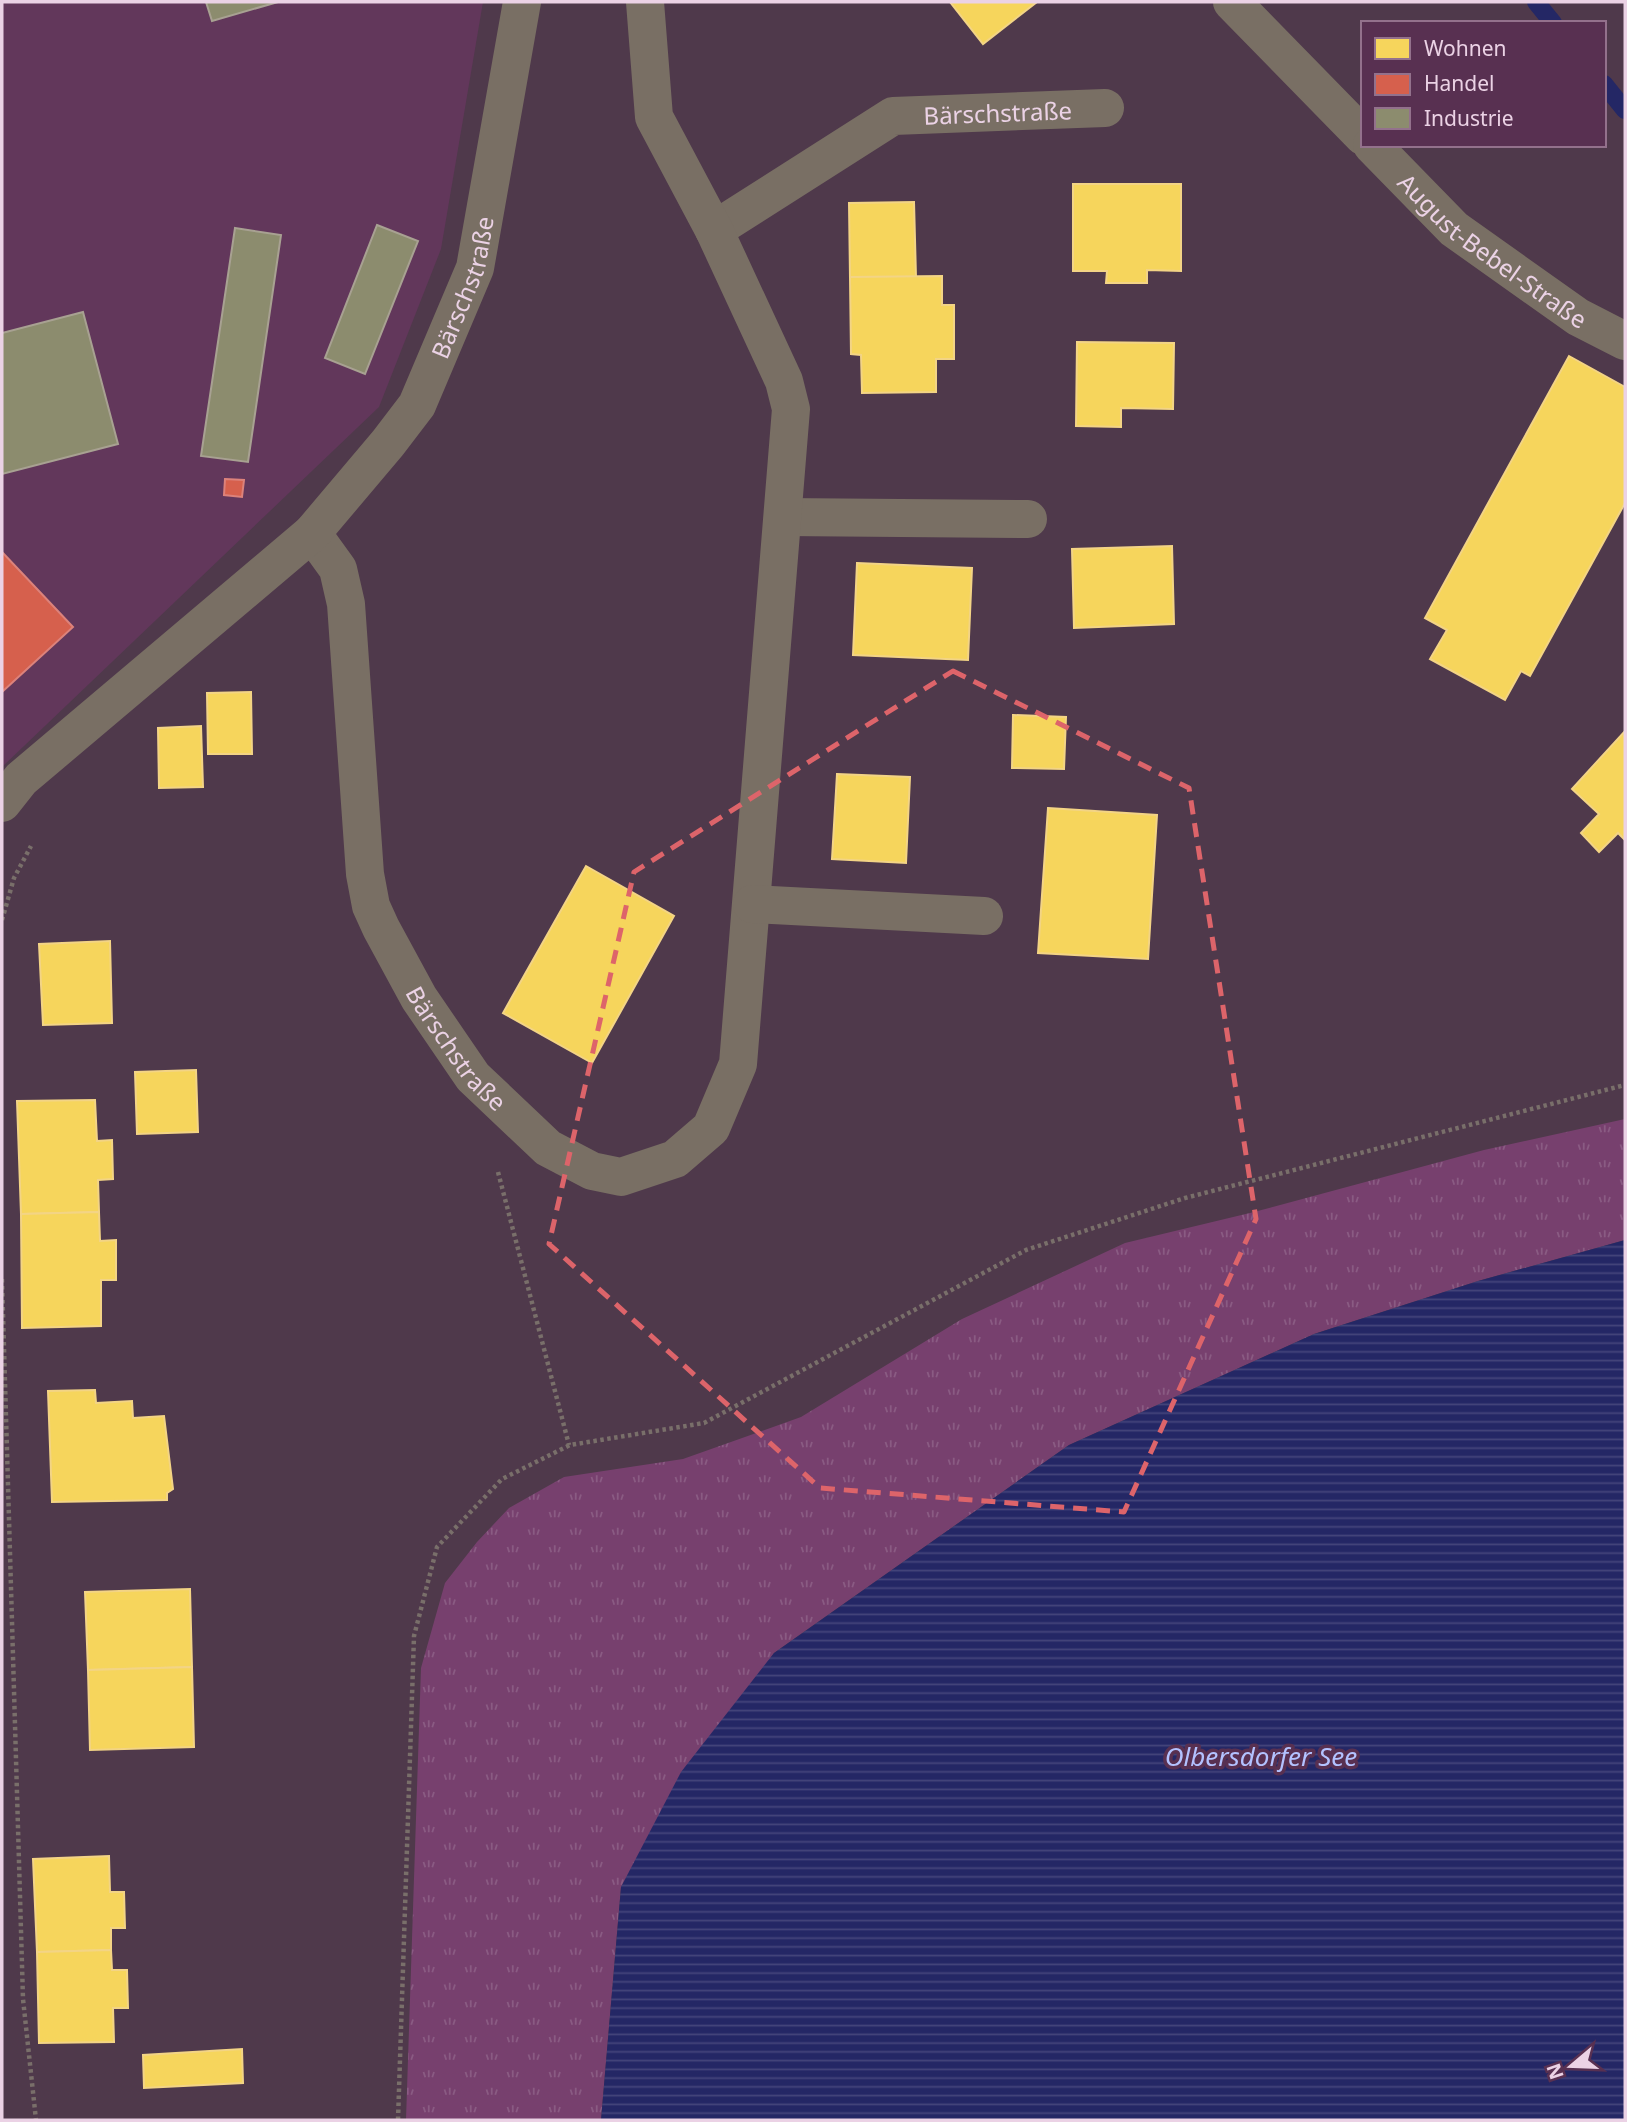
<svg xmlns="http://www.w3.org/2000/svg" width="1627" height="2122" font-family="'Noto Sans',sans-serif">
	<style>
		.built { fill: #62375b }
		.grass { fill: url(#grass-tufts) }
		.water { fill: url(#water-rules) }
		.homes { fill: #f6d55c; stroke: #f3d485; stroke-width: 2 }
		.shops { fill: #d6604d; stroke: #dc827b; stroke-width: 2 }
		.industry { fill: #8c8c6e; stroke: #a8a192; stroke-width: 2 }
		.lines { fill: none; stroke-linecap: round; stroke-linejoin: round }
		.stream { stroke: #242765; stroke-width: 18 }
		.path { stroke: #796f6a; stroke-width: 4.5; stroke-dasharray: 3.5 3.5; stroke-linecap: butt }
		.minor { stroke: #796f64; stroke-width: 38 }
		.marked { fill: none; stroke: #dd646a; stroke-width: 5; stroke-dasharray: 14 9; stroke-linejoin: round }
		.labels { text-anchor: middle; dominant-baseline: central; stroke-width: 7; stroke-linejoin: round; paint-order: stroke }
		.street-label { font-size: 24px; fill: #ebd2e5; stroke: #583051 }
		.water-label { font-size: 26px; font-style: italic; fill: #b3c2ff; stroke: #583051 }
	</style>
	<defs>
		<pattern id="grass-tufts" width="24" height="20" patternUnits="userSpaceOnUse" patternTransform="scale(1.75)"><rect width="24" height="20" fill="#77406e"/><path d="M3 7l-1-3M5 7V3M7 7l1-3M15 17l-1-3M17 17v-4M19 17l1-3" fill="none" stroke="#8a5b83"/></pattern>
		<pattern id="water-rules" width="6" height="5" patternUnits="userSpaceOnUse" patternTransform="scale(1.75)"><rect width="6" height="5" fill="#242765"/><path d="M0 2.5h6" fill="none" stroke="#44457b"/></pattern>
	</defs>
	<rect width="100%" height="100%" fill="#4f394b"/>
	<polygon class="built" points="2,2 483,2 441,249 379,407 2,767"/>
	<polygon class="grass" points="1625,1119 1625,1240 1478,1281 1314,1334 1069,1445 774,1653 621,1887 601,2120 406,2120 421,1668 445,1583 477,1542 509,1508 564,1477 683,1459 801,1417 962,1319 1125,1243 1254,1212 1484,1150"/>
	<polygon class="water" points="1625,1240 1625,2120 601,2120 621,1887 681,1772 774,1653 1069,1445 1314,1334 1478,1281"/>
	<g class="homes">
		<polygon points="950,2 1037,2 983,44"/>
		<polygon points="1073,184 1181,184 1181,271 1147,270 1147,283 1106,283 1107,271 1073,271"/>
		<polygon points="914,202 916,277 850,277 849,203"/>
		<polygon points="942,276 942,305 954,305 954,359 936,359 936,392 862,393 861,355 851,354 850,277"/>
		<polygon points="1077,342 1174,343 1173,409 1121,408 1121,427 1076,426"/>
		<polygon points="1569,356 1625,387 1625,503 1530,676 1521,671 1505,700 1430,659 1447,630 1425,618"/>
		<polygon points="1172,546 1174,624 1074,628 1072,549"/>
		<polygon points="857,563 972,568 968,660 853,655"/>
		<polygon points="251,692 252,754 208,754 207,693"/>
		<polygon points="1013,715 1066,717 1064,769 1012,768"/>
		<polygon points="201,726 203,787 159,788 158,728"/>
		<polygon points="1625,731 1625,840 1618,833 1599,852 1581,833 1599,814 1572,789"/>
		<polygon points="837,774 910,777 906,863 832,859"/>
		<polygon points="1048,808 1157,815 1148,959 1038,953"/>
		<polygon points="586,866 674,916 592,1063 503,1013"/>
		<polygon points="110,941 112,1023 43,1025 39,944"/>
		<polygon points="196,1070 198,1132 137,1134 135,1072"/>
		<polygon points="95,1100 97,1141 112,1140 113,1179 98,1180 99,1212 21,1214 17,1101"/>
		<polygon points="99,1212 100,1241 116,1240 116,1280 101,1280 101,1326 22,1328 21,1214"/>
		<polygon points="95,1390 96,1403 132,1401 133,1418 164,1416 173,1489 167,1493 167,1500 52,1502 48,1391"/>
		<polygon points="190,1589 192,1667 88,1670 85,1592"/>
		<polygon points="192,1667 194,1747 90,1750 88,1670"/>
		<polygon points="109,1856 110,1892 124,1892 125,1928 111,1928 111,1950 37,1952 33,1859"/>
		<polygon points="111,1950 112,1970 127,1970 128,2008 113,2008 114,2042 39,2043 37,1952"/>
		<polygon points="242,2049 243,2083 144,2088 143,2055"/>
	</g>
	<g class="shops">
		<polygon points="225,479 244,480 242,497 224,495"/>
		<polygon points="2,552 73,627 2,692"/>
	</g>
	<g class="industry">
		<polygon points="206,2 278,2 212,21"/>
		<polygon points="377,225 418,241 365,374 325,358"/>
		<polygon points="235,228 281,235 248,462 201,456"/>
		<polygon points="83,312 118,444 2,474 2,333"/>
	</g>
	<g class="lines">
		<g class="stream">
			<polyline points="1536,2 1553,23"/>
			<polyline points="1604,84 1625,110"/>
		</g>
		<g class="path">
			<polyline points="2,920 14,878 31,846"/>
			<polyline points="498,1172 569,1445"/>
			<polyline points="2,1279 23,1999 36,2120"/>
			<polyline points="398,2120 414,1636 437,1547 502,1479 570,1445 704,1423 1026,1250 1185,1198 1625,1085"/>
		</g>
		<g class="minor">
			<polyline points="1232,2 1363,136"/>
			<path id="s1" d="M1372,145L1454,229L1578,317L1625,341"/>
			<path id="s2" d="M714,230L893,116L1105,108"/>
			<polyline points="783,517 1028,519"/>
			<path id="s3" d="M312,533L338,569L346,604L365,874L371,906L381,928L419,998L473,1077L548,1148L592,1171L621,1177L675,1159L711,1128L738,1064L791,409L784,381L714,230L654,117L645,2"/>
			<path id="s4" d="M2,803L21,779L312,533L388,443L417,405L475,268L522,2"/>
			<polyline points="752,904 984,916"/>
		</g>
	</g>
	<path class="marked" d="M953,671L1189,788L1256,1219L1124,1512L820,1488L549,1244L634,872Z"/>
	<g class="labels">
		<g class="street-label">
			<text stroke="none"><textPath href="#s2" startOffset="317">Bärschstraße</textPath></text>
			<text stroke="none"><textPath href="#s1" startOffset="161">August-Bebel-Straße</textPath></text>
			<text stroke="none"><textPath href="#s4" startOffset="704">Bärschstraße</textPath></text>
			<text stroke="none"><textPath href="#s3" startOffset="550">Bärschstraße</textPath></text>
		</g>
		<g class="water-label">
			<text x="1261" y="1756">Olbersdorfer See</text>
		</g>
	</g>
	<rect width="1627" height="2122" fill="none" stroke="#ebd2e5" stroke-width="7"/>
	<rect x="1361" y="21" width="245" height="126" fill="#583051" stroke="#93718c" stroke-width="2"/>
	<rect x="1375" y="38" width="35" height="21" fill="#f6d55c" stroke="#93718c" stroke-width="2"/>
	<text x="1424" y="56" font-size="21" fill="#ebd2e5">Wohnen</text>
	<rect x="1375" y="74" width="35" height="21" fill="#d6604d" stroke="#93718c" stroke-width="2"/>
	<text x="1424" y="91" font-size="21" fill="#ebd2e5">Handel</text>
	<rect x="1375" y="108" width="35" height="21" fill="#8c8c6e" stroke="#93718c" stroke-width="2"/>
	<text x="1424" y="126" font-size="21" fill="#ebd2e5">Industrie</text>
	<g transform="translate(1571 2066) rotate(251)" stroke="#583051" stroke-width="5" paint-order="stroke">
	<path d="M0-5L12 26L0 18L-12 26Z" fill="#ebd2e5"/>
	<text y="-10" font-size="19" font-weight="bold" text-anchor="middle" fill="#ebd2e5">N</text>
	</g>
</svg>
